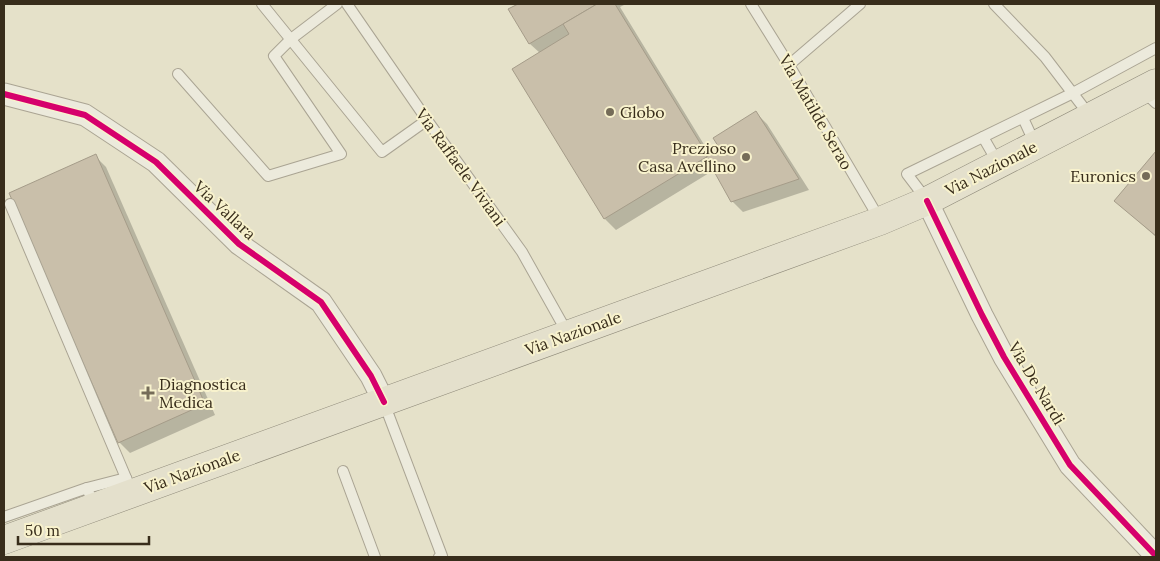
<svg xmlns="http://www.w3.org/2000/svg" width="1160" height="561" font-family="Lora,serif">
	<style>
		.shadow { fill: #0003 }
		.building { fill: #c9bfaa; stroke: #a59c89 }
		.lines { fill: none; stroke-linecap: round; stroke-linejoin: round }
		.lane-casing { stroke: #aaa493; stroke-width: 12 }
		.street-casing { stroke: #aaa493; stroke-width: 23 }
		.primary-casing { stroke: #8f8a7a; stroke-width: 29 }
		.lane { stroke: #eceadc; stroke-width: 10 }
		.street { stroke: #eceadc; stroke-width: 21 }
		.primary { stroke: #e4e0cc; stroke-width: 28 }
		.cycleway-casing { stroke: #f8f2cd; stroke-width: 9 }
		.cycleway { stroke: #d6006c; stroke-width: 6 }
		.poi-dot { fill: #756c58; stroke: #f8f2cd; stroke-width: 2 }
		.labels { text-anchor: middle; dominant-baseline: central; stroke-width: 4; stroke-linejoin: round; paint-order: stroke }
		.poi-label { font-size: 16px; fill: #382d1b; stroke: #f8f2cd; text-anchor: start }
		.street-label { font-size: 16px; fill: #382d1b; stroke: #f8f2cd }
	</style>
	<rect width="100%" height="100%" fill="#e5e1c9"/>
	<g class="shadow">
		<polygon points="520,4 626,4 620,7 711,156 722,150 756,113 767,124 809,190 743,212 732,201 714,170 616,230 605,219 514,69 540,53 530,44 510,10"/>
		<polygon points="1156,153 1156,237 1116,201"/>
		<polygon points="95,156 106,167 215,415 130,453 119,442"/>
	</g>
	<g class="building">
		<polygon points="518,4 597,4 529,44 508,9"/>
		<polygon points="597,4 615,4 708,156 604,219 512,69 569,34 563,24"/>
		<polygon points="756,111 799,179 731,202 706,157 720,149 713,138"/>
		<polygon points="1156,151 1156,236 1114,201"/>
		<polygon points="96,154 205,404 118,443 9,193"/>
	</g>
	<g class="lines">
		<defs>
			<g id="lane">
				<polyline points="262,4 382,152 427,120"/>
				<polyline points="347,4 427,120 522,252 568,334"/>
				<polyline points="751,4 789,65 880,220"/>
				<polyline points="994,4 1045,57 1090,116"/>
				<polyline points="789,65 860,4"/>
				<polyline points="178,74 268,176 341,154 274,56 291,39 337,4"/>
				<polyline points="1143,91 1156,103"/>
				<polyline points="1023,118 1035,144"/>
				<polyline points="983,137 998,163"/>
				<polyline points="926,199 907,174 1073,93 1156,48"/>
				<polyline points="10,204 132,492"/>
				<polyline points="384,403 442,556 439,557"/>
				<polyline points="343,471 375,557"/>
				<polyline points="87,488 126,478"/>
				<polyline points="4,517 87,488 94,506"/>
			</g>
			<g id="street">
				<polyline points="4,94 85,115 156,162 239,244 321,302 371,376 384,402"/>
				<polyline points="927,201 982,315 1004,357 1070,465 1156,556"/>
			</g>
			<polyline id="primary" points="4,540 880,221 927,201 1156,83"/>
		</defs>
		<use href="#lane" class="lane-casing"/>
		<use href="#street" class="street-casing"/>
		<use href="#primary" class="primary-casing"/>
		<use href="#lane" class="lane"/>
		<use href="#street" class="street"/>
		<use href="#primary" class="primary"/>
		<defs>
			<g id="cycleway">
				<polyline points="4,94 85,115 156,162 239,244 321,302 371,376 384,402"/>
				<polyline points="927,201 982,315 1004,357 1070,465 1156,556"/>
			</g>
		</defs>
		<use href="#cycleway" class="cycleway-casing"/>
		<use href="#cycleway" class="cycleway"/>
	</g>
	<g class="poi-dot">
		<circle cx="610" cy="112" r="5"/>
		<circle cx="746" cy="157" r="5"/>
		<circle cx="1146" cy="176" r="5"/>
		<path d="M145.5 385.5h5v5h5v5h-5v5h-5v-5h-5v-5h5z"/>
	</g>
	<g class="labels">
		<g class="poi-label">
			<text x="620" y="112">Globo</text>
			<text x="736" y="148" text-anchor="end">Prezioso<tspan x="736" dy="18">Casa Avellino</tspan></text>
			<text x="1136" y="176" text-anchor="end">Euronics</text>
			<text x="159" y="384">Diagnostica<tspan x="159" dy="18">Medica</tspan></text>
		</g>
		<g class="street-label">
			<text transform="translate(816 112) rotate(60)">Via Matilde Serao</text>
			<text transform="translate(461 167) rotate(54)">Via Raffaele Viviani</text>
			<text transform="translate(991 168) rotate(-27)">Via Nazionale</text>
			<text transform="translate(225 210) rotate(43)">Via Vallara</text>
			<text transform="translate(573 333) rotate(-20)">Via Nazionale</text>
			<text transform="translate(1037 383) rotate(59)">Via De Nardi</text>
			<text transform="translate(192 471) rotate(-20)">Via Nazionale</text>
		</g>
	</g>
	<rect width="1160" height="561" fill="none" stroke="#382d1b" stroke-width="10"/>
	<path d="M18 536v8h131v-8" fill="none" stroke="#382d1b" stroke-width="2.5"/>
	<text x="25" y="536" font-size="15" fill="#382d1b" stroke="#f8f2cd" stroke-width="4" paint-order="stroke">50 m</text>
</svg>
